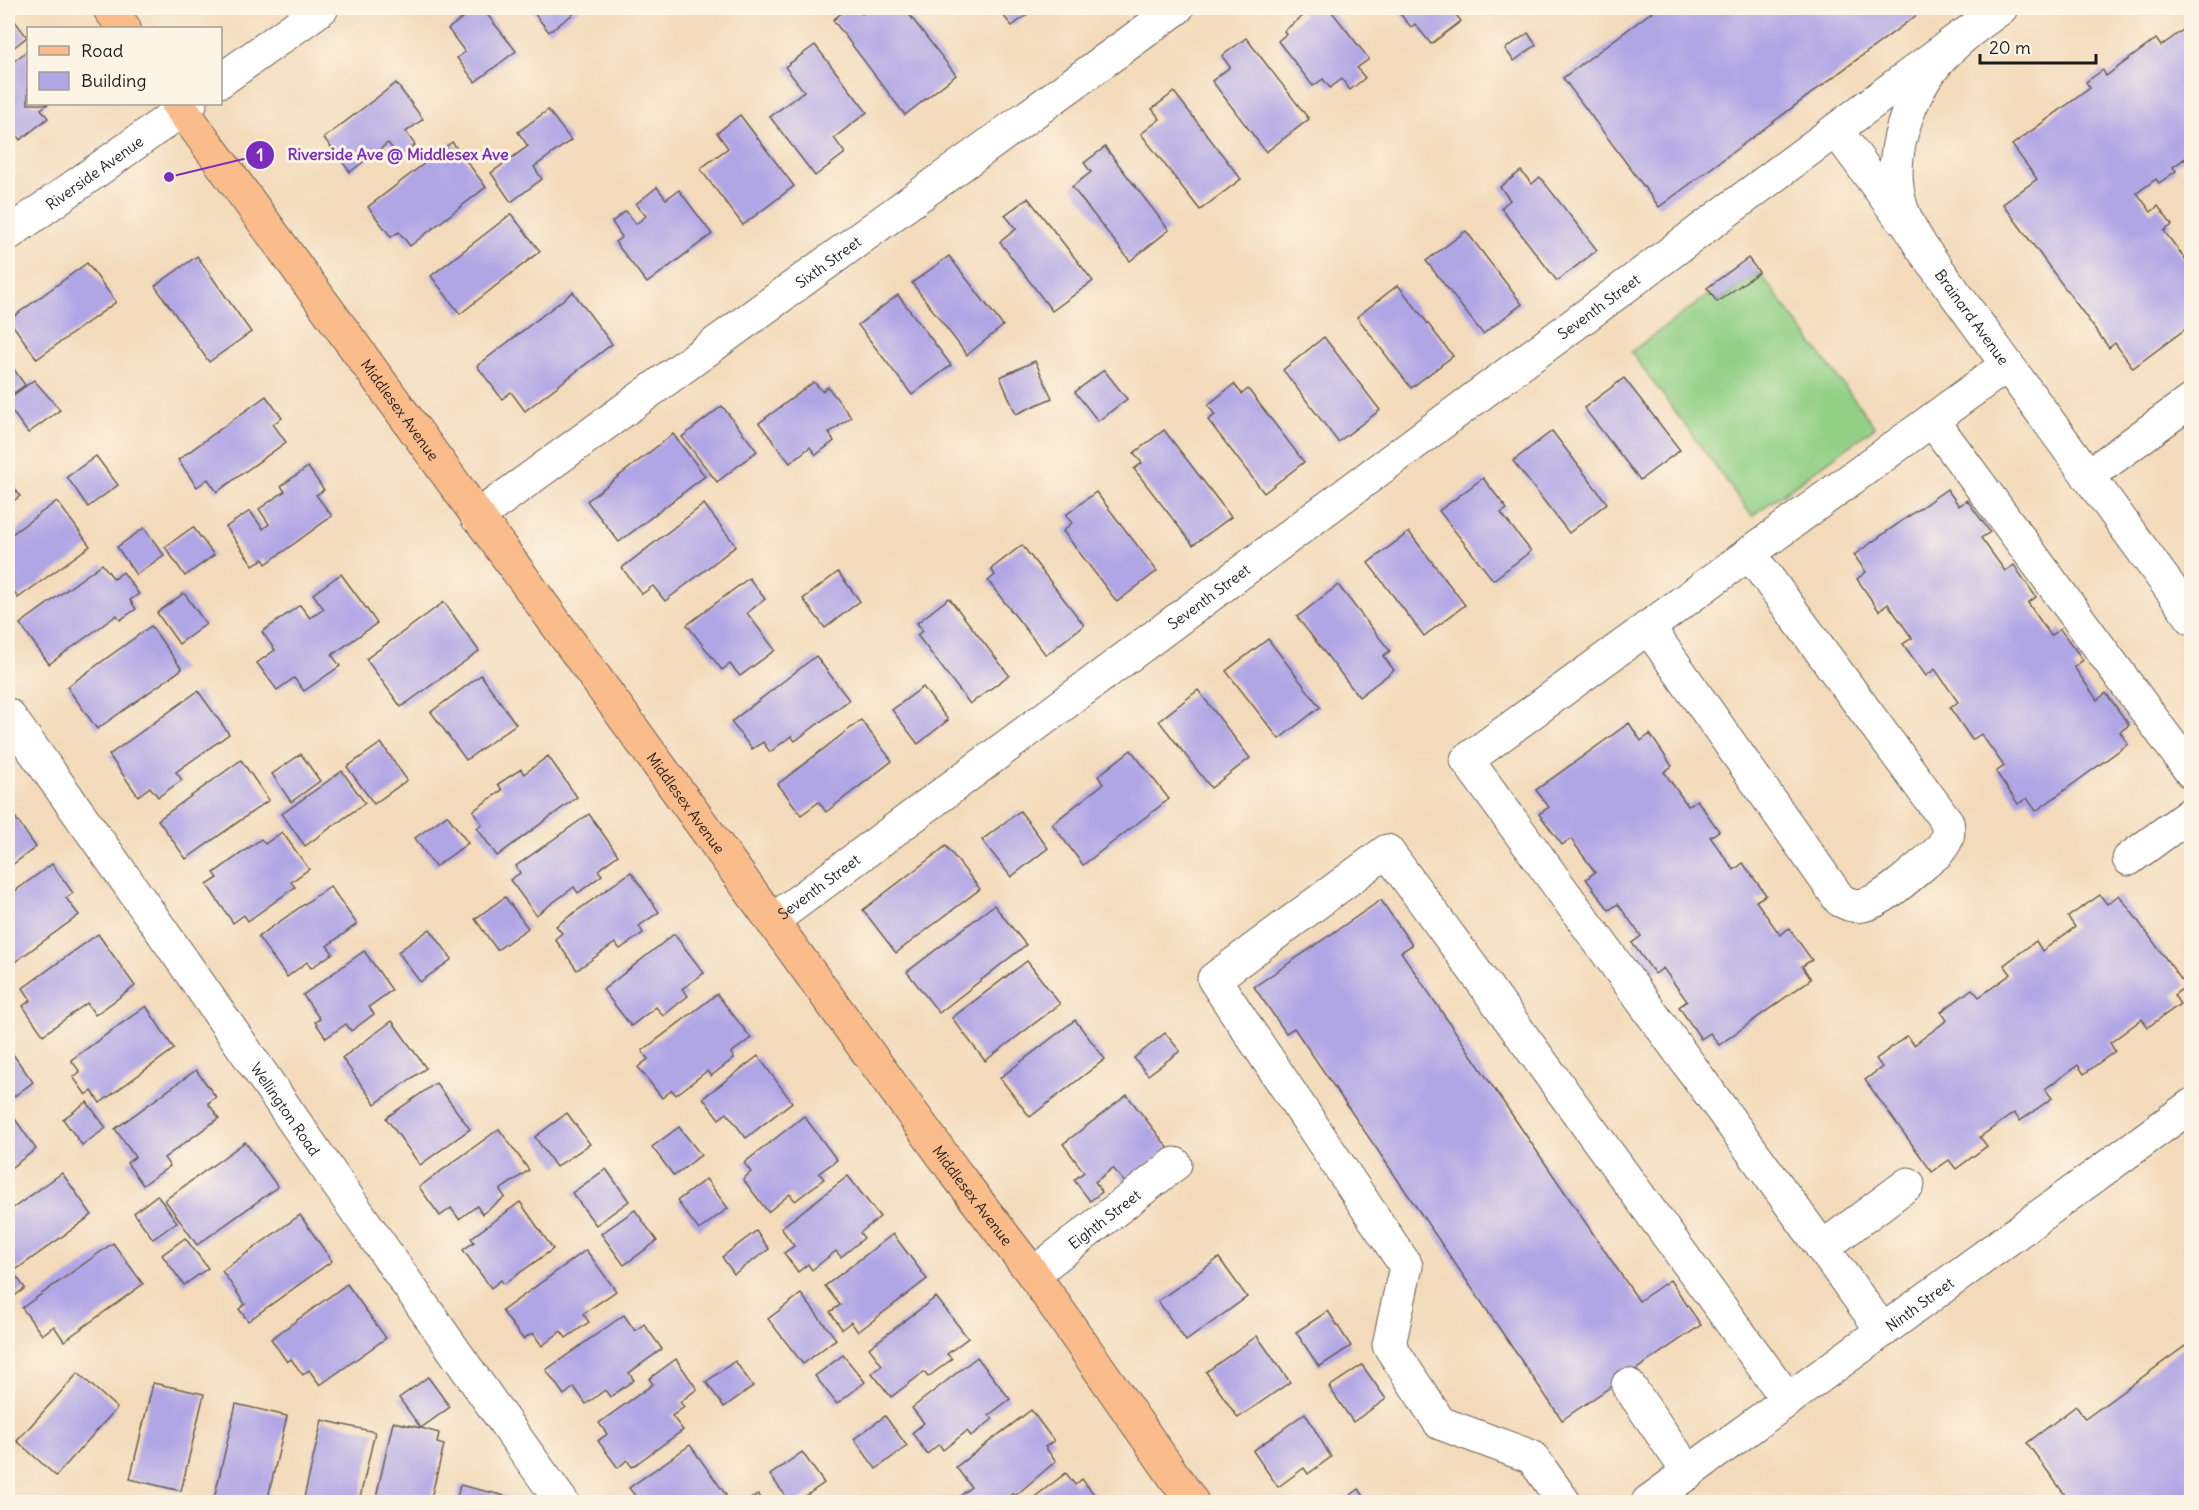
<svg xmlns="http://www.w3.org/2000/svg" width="2199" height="1510" font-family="Delius,sans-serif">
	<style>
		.pitch { fill: #92d086; stroke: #577651; stroke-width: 1.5 }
		.building { fill: #b0a6e5 }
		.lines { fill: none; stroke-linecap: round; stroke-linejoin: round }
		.minor-casing { stroke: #675e53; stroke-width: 35 }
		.major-casing { stroke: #675e53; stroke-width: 35 }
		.minor { stroke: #fff; stroke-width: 33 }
		.major { stroke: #fabc8b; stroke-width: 33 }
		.labels { text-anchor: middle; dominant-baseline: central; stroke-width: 6; stroke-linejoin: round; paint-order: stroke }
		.street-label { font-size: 15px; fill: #1c1c1c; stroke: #fcf5e5 }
		.leader { fill: none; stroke: #7b2cbf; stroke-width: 2 }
		.callout-dot { fill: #7b2cbf; stroke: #fcf5e5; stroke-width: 2 }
		.mark-label { font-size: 18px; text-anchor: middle; font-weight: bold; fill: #fff }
		.callout-label { font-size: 16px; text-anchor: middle; font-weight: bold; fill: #7b2cbf; stroke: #fcf5e5; stroke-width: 6; stroke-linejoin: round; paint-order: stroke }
	</style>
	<rect width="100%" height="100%" fill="#fcf5e5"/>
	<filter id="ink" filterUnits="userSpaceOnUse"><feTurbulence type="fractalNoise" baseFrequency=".0167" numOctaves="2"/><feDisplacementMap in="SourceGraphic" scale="12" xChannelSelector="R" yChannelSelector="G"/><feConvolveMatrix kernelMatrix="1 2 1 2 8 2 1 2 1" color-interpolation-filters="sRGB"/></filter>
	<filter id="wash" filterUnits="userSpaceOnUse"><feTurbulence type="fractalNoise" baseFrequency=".008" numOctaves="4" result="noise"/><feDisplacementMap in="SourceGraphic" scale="24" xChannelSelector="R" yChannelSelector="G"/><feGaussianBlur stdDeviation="1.35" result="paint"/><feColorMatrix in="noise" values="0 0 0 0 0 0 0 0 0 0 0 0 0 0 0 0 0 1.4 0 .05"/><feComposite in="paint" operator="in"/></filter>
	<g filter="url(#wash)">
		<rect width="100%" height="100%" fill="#f3daba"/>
		<polygon class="pitch" points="1759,272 1875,427 1752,516 1631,352 1711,293 1718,302"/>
		<g id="blocks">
			<g class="building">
				<polygon points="476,8 482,8 516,51 475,82 457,58 465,52 448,29"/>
				<polygon points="530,8 581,8 549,32"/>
				<polygon points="848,8 857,8 862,14 871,8 904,8 956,75 905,115 833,20"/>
				<polygon points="997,8 1036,8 1012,26"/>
				<polygon points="1299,8 1329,8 1369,59 1357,68 1365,78 1350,90 1342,79 1330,88 1323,79 1313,86 1278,41 1286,34 1284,31 1304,15"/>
				<polygon points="1395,8 1451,8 1461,21 1431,44 1415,24 1411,27"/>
				<polygon points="1657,8 1926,8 1659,207 1563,78"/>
				<polygon points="8,12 27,37 8,52"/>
				<polygon points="2187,27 2192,33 2192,153 2173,167 2176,171 2159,183 2156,179 2137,193 2151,212 2158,206 2172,225 2164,231 2192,268 2192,324 2133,368 2115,343 2109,348 2003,204 2037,179 2012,145 2090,88 2086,82 2103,70 2106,76 2156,39 2161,46"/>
				<polygon points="1528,33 1536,45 1514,61 1505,49"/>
				<polygon points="1246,38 1309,119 1266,152 1212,81 1230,67 1222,56"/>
				<polygon points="815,45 867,112 834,138 845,153 815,176 770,117 804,91 785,67"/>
				<polygon points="28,50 28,104 48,104 41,109 48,118 20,140 8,123 8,66"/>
				<polygon points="396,83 423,119 406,132 415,145 399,157 388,143 350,172 324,138"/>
				<polygon points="1174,92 1241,179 1200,210 1141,134 1160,119 1152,109"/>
				<polygon points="548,110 571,140 534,167 542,179 511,202 491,173 528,146 518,132"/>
				<polygon points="740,115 794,186 743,225 700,169 728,148 717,133"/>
				<polygon points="452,142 486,187 410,246 399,232 391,237 368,207"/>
				<polygon points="1105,147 1169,230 1130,261 1072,187 1091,172 1084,163"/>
				<polygon points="1521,171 1532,184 1540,177 1597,250 1557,281 1501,208 1510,200 1500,187"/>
				<polygon points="657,187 666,199 679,190 712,234 647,283 615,242 622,237 612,222 626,211 636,224 646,216 636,204"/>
				<polygon points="1028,198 1093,281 1052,311 1000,242 1016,229 1005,215"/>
				<polygon points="511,214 540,251 460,314 431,276"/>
				<polygon points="1466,231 1522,304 1483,334 1426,261"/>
				<polygon points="197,256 251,332 209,362 155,286"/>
				<polygon points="949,256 1003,326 967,355 912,283"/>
				<polygon points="1748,258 1759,272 1717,302 1707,288"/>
				<polygon points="87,263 116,302 37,359 9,320"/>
				<polygon points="1398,285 1453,356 1411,388 1357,317"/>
				<polygon points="573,292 612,344 525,411 511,392 502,399 477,366"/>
				<polygon points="898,295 951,365 912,395 858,325"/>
				<polygon points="1324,337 1380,410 1338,442 1283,370"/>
				<polygon points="8,361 25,385 8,397"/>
				<polygon points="1035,361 1052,398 1016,414 1000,377"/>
				<polygon points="1104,370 1127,399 1098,421 1075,392"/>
				<polygon points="1624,378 1680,450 1640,480 1584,408"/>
				<polygon points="34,380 60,410 28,433 8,406 8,399"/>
				<polygon points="814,382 822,391 828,387 851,417 829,433 834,441 816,455 810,447 790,463 759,423"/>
				<polygon points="1234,384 1242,394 1248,389 1304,462 1264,493 1208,420 1215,415 1208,405"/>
				<polygon points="266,396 282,418 273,424 286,442 217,492 208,479 197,487 178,460"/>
				<polygon points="722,406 757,451 717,482 682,437"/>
				<polygon points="1164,430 1231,517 1193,545 1134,469 1142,463 1134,453"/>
				<polygon points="1552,431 1607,503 1569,533 1513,461"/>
				<polygon points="673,434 705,476 619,542 587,501"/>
				<polygon points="96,456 118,485 88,507 67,477"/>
				<polygon points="308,467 324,490 316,495 332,516 266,564 263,559 253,565 226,527 250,511 263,529 269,524 259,509 285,491 281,486"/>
				<polygon points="8,478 20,496 8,505"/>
				<polygon points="1483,478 1507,509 1501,513 1531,551 1493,580 1439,511"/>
				<polygon points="1947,489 1959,506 1967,500 1990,532 1981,538 2005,571 2014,565 2036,597 2028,603 2051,636 2060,629 2083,660 2074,667 2097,700 2106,693 2129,725 2120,732 2128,744 2036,811 2027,798 2018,804 1996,772 2004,766 1981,734 1972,740 1950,708 1958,702 1935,669 1926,676 1903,644 1912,638 1888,604 1879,611 1857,579 1866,572 1854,555"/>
				<polygon points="1096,492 1157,571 1117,602 1063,531 1072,523 1066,515"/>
				<polygon points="57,501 90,546 18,598 14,592 8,597 8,537"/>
				<polygon points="704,504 736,546 665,601 653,586 642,594 622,568"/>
				<polygon points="193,527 214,555 185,576 165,547"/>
				<polygon points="144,528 164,555 136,575 117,547"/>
				<polygon points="1409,532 1465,605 1424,636 1368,563"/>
				<polygon points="1022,545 1084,625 1046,655 988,581 995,575 991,569"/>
				<polygon points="102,564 114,579 123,572 139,594 130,600 136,609 120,620 117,615 49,664 20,624"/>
				<polygon points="838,572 860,601 825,628 803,599"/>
				<polygon points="341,574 377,623 332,655 340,666 304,691 294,678 277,690 257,663 275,650 262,632 300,605 310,618 324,609 313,594"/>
				<polygon points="749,578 765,599 747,613 775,650 740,676 730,664 722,670 687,625"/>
				<polygon points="1338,585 1390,651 1383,656 1394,670 1359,697 1297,617"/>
				<polygon points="184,593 206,624 179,644 157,613"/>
				<polygon points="949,598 1009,675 970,704 917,635 923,631 917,623"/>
				<polygon points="444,602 479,651 401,707 366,659"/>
				<polygon points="151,626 182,669 97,729 67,687"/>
				<polygon points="1268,639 1320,707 1279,739 1226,671"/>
				<polygon points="816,656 849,700 795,741 791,736 770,752 763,742 752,749 731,722"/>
				<polygon points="481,675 516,724 466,760 431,712"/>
				<polygon points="923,687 948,720 918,744 892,710"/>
				<polygon points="1198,690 1250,758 1211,788 1159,721"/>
				<polygon points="198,691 229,734 176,772 182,780 158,797 150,787 138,796 109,755"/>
				<polygon points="861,720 892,761 826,812 819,802 801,815 778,784"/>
				<polygon points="1629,723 1641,741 1650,734 1672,766 1664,772 1688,806 1697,800 1719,831 1710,837 1734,870 1743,863 1766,895 1756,901 1780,935 1789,928 1812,960 1802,966 1811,979 1719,1045 1710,1033 1701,1039 1679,1007 1687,1001 1663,968 1655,974 1632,943 1641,936 1618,904 1609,910 1586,879 1595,872 1571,839 1562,845 1539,814 1549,807 1536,790"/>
				<polygon points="381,743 407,780 374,804 347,767"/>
				<polygon points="1131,750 1169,799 1083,865 1052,824 1103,784 1098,776"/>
				<polygon points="301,754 320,781 291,802 272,774"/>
				<polygon points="548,756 577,797 497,856 477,828 482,824 473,811 502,790 498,784 521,769 524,774"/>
				<polygon points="241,760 269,800 186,859 158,820"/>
				<polygon points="342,771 365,803 305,846 282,814"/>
				<polygon points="8,807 36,847 8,868"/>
				<polygon points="1020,811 1048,848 1011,877 982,840"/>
				<polygon points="589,814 618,855 598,870 602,875 578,893 574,887 536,915 510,880 520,873 516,866"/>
				<polygon points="447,815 468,843 435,867 415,838"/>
				<polygon points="282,832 309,869 291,882 295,887 248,921 244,915 233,923 207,885 218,878 214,873 261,839 265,844"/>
				<polygon points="946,846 980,889 896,953 863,910"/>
				<polygon points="52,864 73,893 66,898 79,915 8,967 8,896"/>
				<polygon points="631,872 659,912 639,926 643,933 620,949 615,943 577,970 555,939 562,933 556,926"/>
				<polygon points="330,886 357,924 327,946 333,953 311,968 307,962 287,977 258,937"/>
				<polygon points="2100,895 2107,904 2119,895 2186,986 2174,995 2180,1004 2148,1027 2142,1019 2110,1043 2115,1051 2084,1074 2078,1065 2045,1089 2052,1098 2020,1121 2014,1113 1980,1137 1987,1146 1956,1169 1949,1160 1932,1172 1865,1080 1882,1067 1876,1059 1907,1036 1914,1045 1947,1020 1941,1012 1972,989 1979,997 2011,974 2004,965 2036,941 2042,951 2075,927 2068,917"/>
				<polygon points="505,897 528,928 497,950 475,919"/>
				<polygon points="1381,900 1412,945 1401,952 1639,1301 1670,1280 1701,1325 1562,1420 1294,1028 1286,1033 1254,987"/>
				<polygon points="994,905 1026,945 939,1013 907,972"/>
				<polygon points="430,929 452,959 420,982 398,952"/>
				<polygon points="98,934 135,986 95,1015 87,1003 43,1035 23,1006 31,1000 23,988"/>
				<polygon points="674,934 704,973 682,989 688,996 663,1016 656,1007 631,1026 603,990"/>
				<polygon points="364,951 392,990 369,1007 374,1014 351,1031 346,1024 326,1038 315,1022 320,1019 303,995"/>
				<polygon points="1027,961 1060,1004 985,1061 952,1018"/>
				<polygon points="717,994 751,1038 731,1053 734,1058 711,1076 707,1071 676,1095 672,1090 662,1098 638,1067 648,1059 642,1051"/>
				<polygon points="146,1006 174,1049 100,1103 92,1091 86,1095 73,1077 80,1072 71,1060"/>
				<polygon points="1075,1020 1105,1059 1030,1117 1000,1078"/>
				<polygon points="392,1021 426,1068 375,1104 342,1058"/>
				<polygon points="1165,1033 1180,1051 1148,1075 1134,1058"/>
				<polygon points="12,1053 33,1082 8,1101 8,1056"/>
				<polygon points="758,1056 792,1102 746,1138 727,1113 719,1119 703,1098"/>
				<polygon points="196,1070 216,1097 208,1103 219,1118 164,1158 170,1166 143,1185 127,1163 135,1157 115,1129"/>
				<polygon points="436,1083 470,1129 420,1165 386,1118"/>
				<polygon points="1127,1095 1169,1149 1125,1183 1113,1168 1095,1182 1102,1192 1090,1201 1074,1180 1084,1172 1063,1144"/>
				<polygon points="87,1102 106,1128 82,1145 63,1119"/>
				<polygon points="8,1109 36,1149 8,1170"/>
				<polygon points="567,1113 590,1144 556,1167 535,1137"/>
				<polygon points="804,1116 837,1160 819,1173 824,1179 795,1201 790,1194 768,1212 743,1179 751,1172 744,1163"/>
				<polygon points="679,1127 701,1155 674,1176 652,1147"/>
				<polygon points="499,1129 529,1170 500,1190 505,1197 482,1214 477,1206 459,1219 451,1208 440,1216 419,1187"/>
				<polygon points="245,1142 278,1187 197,1245 165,1200"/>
				<polygon points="606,1169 629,1201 596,1225 572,1193"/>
				<polygon points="62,1173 92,1215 13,1272 25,1288 8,1301 8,1212"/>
				<polygon points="848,1176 880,1217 860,1233 864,1238 841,1257 836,1251 812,1270 808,1264 798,1272 784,1253 794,1246 781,1228"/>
				<polygon points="706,1179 728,1208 699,1230 677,1201"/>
				<polygon points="157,1195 177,1222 153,1239 134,1213"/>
				<polygon points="520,1202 553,1249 504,1284 501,1280 491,1288 463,1250 474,1242 471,1238"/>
				<polygon points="635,1210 657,1241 624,1265 601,1234"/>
				<polygon points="300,1215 332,1261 248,1321 239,1309 245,1304 222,1271"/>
				<polygon points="756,1231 769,1249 734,1274 722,1257"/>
				<polygon points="893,1234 927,1279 858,1332 851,1322 842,1329 830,1312 840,1305 825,1286"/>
				<polygon points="185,1238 208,1268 184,1285 162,1255"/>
				<polygon points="113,1243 143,1284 64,1341 54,1326 42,1335 22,1308"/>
				<polygon points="586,1250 616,1291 583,1314 589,1322 566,1338 561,1331 542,1346 533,1333 523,1339 502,1311"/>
				<polygon points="1219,1258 1247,1297 1186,1341 1158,1301"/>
				<polygon points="347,1284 386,1338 320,1385 309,1370 303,1375 291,1359 287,1362 271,1339"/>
				<polygon points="801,1294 836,1339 803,1364 768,1319"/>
				<polygon points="936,1297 968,1338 947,1354 952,1359 928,1377 924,1372 891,1397 872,1373 882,1365 869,1348"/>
				<polygon points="1328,1311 1351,1346 1319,1367 1296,1332"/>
				<polygon points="624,1315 635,1331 644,1324 662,1349 629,1373 634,1380 610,1397 605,1390 586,1404 574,1387 564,1395 546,1370"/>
				<polygon points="1257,1336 1290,1382 1238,1418 1206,1372"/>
				<polygon points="2192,1341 2192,1496 2182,1502 2070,1502 2027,1443 2076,1406 2085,1419"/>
				<polygon points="843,1355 865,1382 837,1404 815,1376"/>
				<polygon points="977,1357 1010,1399 989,1415 993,1419 971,1436 967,1431 943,1450 939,1444 927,1454 912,1433 924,1423 912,1408"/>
				<polygon points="676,1359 697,1389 680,1402 684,1407 672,1416 683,1430 632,1467 627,1460 618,1468 598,1441 607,1434 599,1423 653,1384 649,1379"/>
				<polygon points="735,1361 753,1386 724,1407 706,1382"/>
				<polygon points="1362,1365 1386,1399 1353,1422 1329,1387"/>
				<polygon points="78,1373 117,1408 56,1476 17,1441"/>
				<polygon points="428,1377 450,1407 421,1428 439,1433 437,1443 444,1445 430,1502 375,1502 393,1422 421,1428 399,1398"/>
				<polygon points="153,1383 204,1394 181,1491 130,1479"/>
				<polygon points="236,1404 287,1416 267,1502 229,1502 214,1499"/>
				<polygon points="1031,1410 1054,1441 1045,1447 1056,1461 1015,1496 1013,1493 1000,1502 967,1502 961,1495 971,1487 956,1467"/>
				<polygon points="1305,1413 1331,1457 1308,1474 1304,1468 1278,1487 1253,1451"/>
				<polygon points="885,1416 907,1446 876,1469 854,1439"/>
				<polygon points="322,1420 375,1432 359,1502 303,1502"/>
				<polygon points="690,1445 726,1495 716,1502 640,1502 629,1488"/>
				<polygon points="802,1452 824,1483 797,1502 790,1502 770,1475"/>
				<polygon points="1066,1473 1075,1485 1082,1479 1100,1502 1028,1502"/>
				<polygon points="460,1485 518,1499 521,1502 456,1502"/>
				<polygon points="1359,1489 1368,1502 1341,1502"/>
				<polygon points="758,1494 764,1502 746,1502"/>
			</g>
		</g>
	</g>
	<g filter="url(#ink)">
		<use href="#blocks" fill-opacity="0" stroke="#675e53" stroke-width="1.5"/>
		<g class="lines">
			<defs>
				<g id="minor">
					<path id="s1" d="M2001,8C1980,23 1959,38 1941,58C1909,93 1887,155 1900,203C1904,219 1913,233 1922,248L2192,618"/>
					<polyline points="220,81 322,8"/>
					<polyline points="1836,130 1900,217"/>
					<path id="s2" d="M8,234L190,104"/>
					<polyline points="1932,420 2192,773"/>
					<polyline points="2088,476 2192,400"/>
					<path id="s3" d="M477,517L1177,8"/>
					<path d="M1648,627L1840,900C1848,904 1854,907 1863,905C1885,901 1919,867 1937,853C1946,843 1950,835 1947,822L1749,553"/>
					<path id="s4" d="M8,715C197,974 374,1243 562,1502"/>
					<polyline points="2129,859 2192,813"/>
					<path id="s5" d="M772,921L1962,36"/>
					<polyline points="1822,1248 1908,1184"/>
					<path id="s6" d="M1033,1274L1175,1164"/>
					<polyline points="1883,1331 1467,760 2007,365"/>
					<polyline points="1628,1385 1689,1473"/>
					<polyline points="1564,1502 1532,1457 1440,1423 1389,1345 1406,1266 1214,979 1387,851 1788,1400"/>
					<path id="s7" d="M1648,1502L2192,1105"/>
				</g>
				<g id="major">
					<polyline points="109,8 124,28"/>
					<path id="s8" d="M178,104L957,1175L1033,1274L1192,1502"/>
				</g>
			</defs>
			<use href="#minor" class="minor-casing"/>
			<use href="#major" class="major-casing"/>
			<use href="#minor" class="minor"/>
			<use href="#major" class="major"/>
		</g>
	</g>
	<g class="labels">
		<g class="street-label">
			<text stroke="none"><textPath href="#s2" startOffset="106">Riverside Avenue</textPath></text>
			<text stroke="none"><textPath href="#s3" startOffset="434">Sixth Street</textPath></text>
			<text stroke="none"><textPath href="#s5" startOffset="1030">Seventh Street</textPath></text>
			<text stroke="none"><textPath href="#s1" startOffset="370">Brainard Avenue</textPath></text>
			<text stroke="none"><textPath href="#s8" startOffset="378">Middlesex Avenue</textPath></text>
			<text stroke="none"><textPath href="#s5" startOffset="544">Seventh Street</textPath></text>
			<text stroke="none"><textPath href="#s8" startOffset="864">Middlesex Avenue</textPath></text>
			<text stroke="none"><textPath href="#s5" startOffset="58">Seventh Street</textPath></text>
			<text stroke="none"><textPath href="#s4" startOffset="482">Wellington Road</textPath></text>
			<text stroke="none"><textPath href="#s8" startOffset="1350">Middlesex Avenue</textPath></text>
			<text stroke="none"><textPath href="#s6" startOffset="90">Eighth Street</textPath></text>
			<text stroke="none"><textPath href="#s7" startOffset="336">Ninth Street</textPath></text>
		</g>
	</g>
	<path class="leader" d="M169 177L260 155"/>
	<g class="callout-dot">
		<circle cx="169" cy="177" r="6"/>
		<circle cx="260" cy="155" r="15"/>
	</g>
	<g class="mark-label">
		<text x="260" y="161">1</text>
	</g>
	<g class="callout-label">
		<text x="398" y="160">Riverside Ave @ Middlesex Ave</text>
	</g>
	<rect width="2199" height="1510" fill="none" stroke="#fcf5e5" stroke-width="30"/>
	<rect x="27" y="27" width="195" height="78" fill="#fcf5e5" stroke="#a29e95" stroke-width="1.5"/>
	<rect x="39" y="46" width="30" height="9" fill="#fabc8b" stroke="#a29e95" stroke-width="1.5"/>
	<text x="81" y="57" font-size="18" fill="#1c1c1c">Road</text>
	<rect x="39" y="72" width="30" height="18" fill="#b0a6e5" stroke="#a29e95" stroke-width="1.5"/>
	<text x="81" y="87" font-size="18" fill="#1c1c1c">Building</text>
	<path d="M1980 54v9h116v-9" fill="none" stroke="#1c1c1c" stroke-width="3"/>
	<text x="1989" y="54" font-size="18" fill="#1c1c1c" stroke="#fcf5e5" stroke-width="4.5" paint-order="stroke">20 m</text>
</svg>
